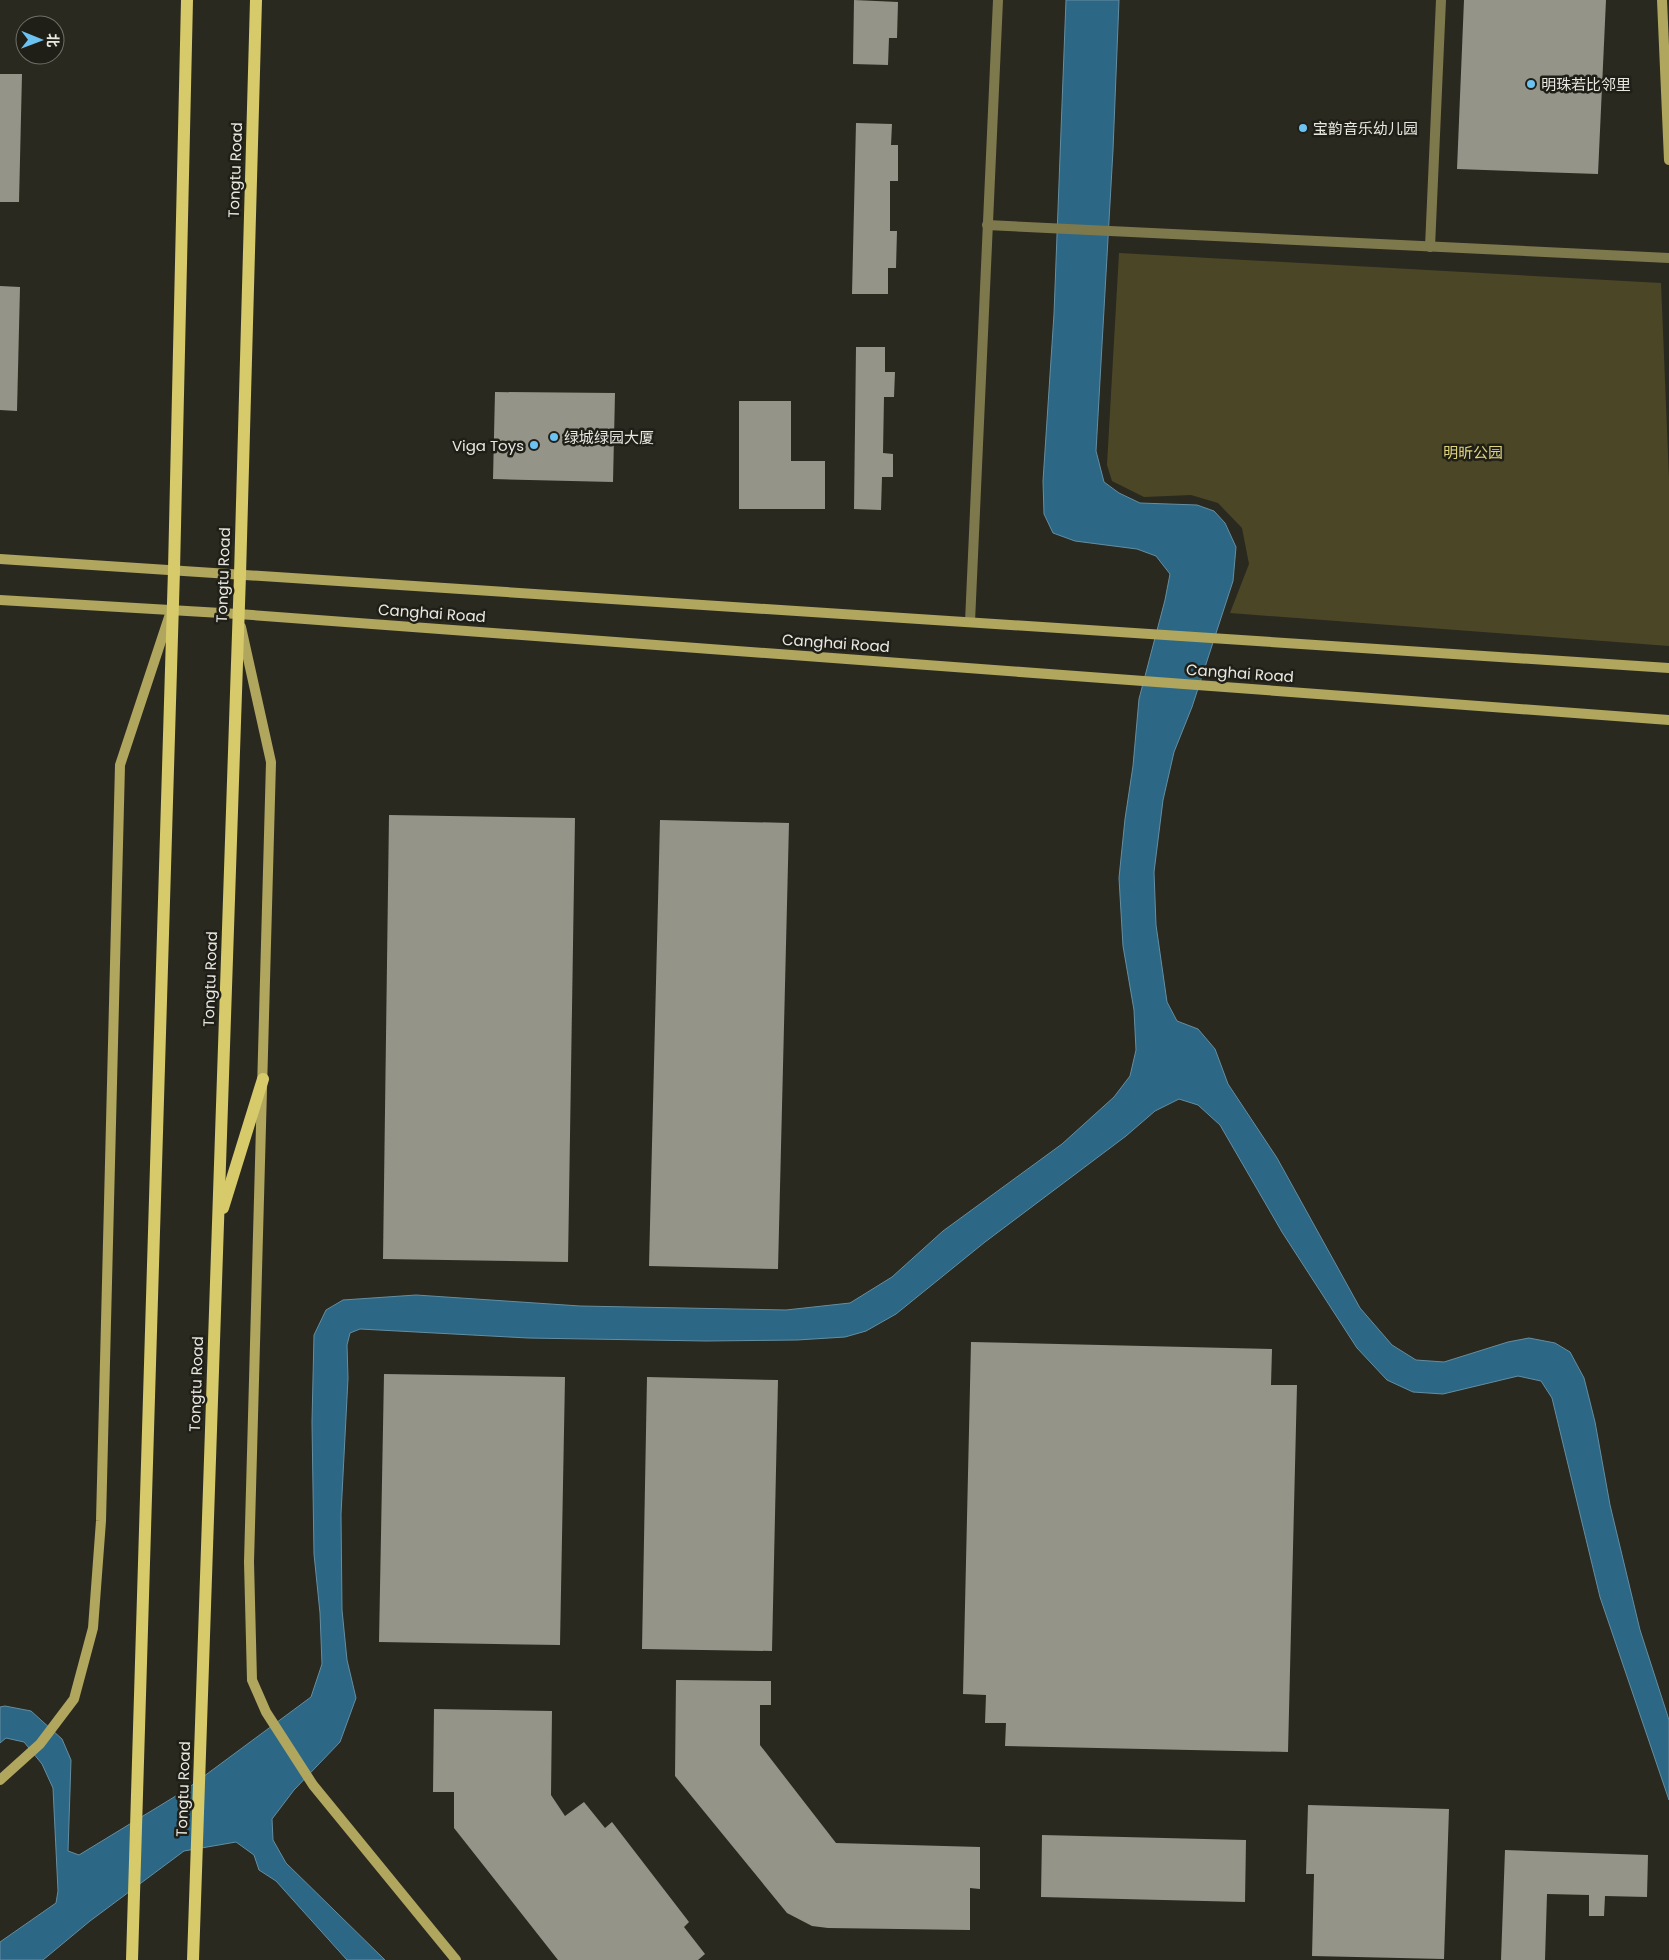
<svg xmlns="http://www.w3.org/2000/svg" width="1669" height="1960" font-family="Poppins,'Noto Sans SC',sans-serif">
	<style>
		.green { fill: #4b4726 }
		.water { fill: #2c6785; stroke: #648ea1 }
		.building { fill: #959489 }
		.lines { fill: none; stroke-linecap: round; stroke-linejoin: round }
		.street { stroke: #7e794d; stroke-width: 10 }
		.secondary { stroke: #b0a65e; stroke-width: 10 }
		.primary { stroke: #d6ca6b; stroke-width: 12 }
		.poi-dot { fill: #6cc3f2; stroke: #201f17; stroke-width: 2 }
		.labels { text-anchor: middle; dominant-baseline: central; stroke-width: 5; stroke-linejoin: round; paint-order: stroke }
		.poi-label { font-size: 15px; fill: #e8e8e2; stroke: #201f17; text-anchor: start }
		.street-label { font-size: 15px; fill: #e8e8e2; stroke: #201f17 }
		.park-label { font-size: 15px; fill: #dfd47e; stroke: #201f17 }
	</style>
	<rect width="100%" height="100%" fill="#2a2920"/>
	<polygon class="green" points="1119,253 1661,283 1669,479 1669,646 1230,613 1249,564 1242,528 1218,503 1191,495 1144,497 1112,481 1107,465"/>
	<polygon class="water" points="1066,0 1119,0 1113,150 1096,451 1104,482 1119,493 1140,503 1197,505 1214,511 1225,523 1236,547 1233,581 1192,707 1174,752 1163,800 1154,872 1156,925 1167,1002 1177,1021 1198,1029 1215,1049 1228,1084 1277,1158 1360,1308 1392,1345 1416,1360 1444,1362 1508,1342 1529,1338 1555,1343 1570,1352 1584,1378 1595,1422 1610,1505 1640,1630 1669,1720 1669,1800 1600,1597 1552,1398 1541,1381 1518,1376 1443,1394 1413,1392 1387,1380 1357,1348 1282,1232 1220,1125 1198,1105 1179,1099 1155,1111 1126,1136 985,1242 896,1314 866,1331 845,1337 797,1340 706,1341 528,1338 360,1329 350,1333 347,1345 348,1378 341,1514 342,1610 347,1660 356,1698 340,1742 294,1790 272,1819 273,1840 286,1863 385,1960 347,1960 276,1881 259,1870 254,1855 236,1842 184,1851 90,1921 43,1960 0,1960 0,1942 56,1903 58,1891 53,1788 42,1764 24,1742 6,1738 0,1743 0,1707 5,1706 31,1711 62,1739 71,1760 68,1851 79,1855 184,1791 311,1697 322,1664 320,1613 314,1554 312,1422 314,1335 326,1310 343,1300 416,1295 580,1306 786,1310 850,1303 892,1277 943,1231 1062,1144 1114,1097 1130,1076 1136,1050 1134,1010 1123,946 1119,878 1125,819 1133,766 1139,699 1165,600 1170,574 1156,556 1137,549 1075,541 1053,533 1044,514 1043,481 1054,314"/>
	<g class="building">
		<polygon points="854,0 898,2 897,38 889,38 888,65 853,64"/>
		<polygon points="1464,0 1606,0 1598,174 1457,169"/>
		<polygon points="0,74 22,74 19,202 0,202"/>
		<polygon points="856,123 892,124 891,145 898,145 898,181 890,181 890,231 897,231 896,268 888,268 888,294 852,294"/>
		<polygon points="0,286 20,287 17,411 0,410"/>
		<polygon points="856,347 885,347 885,372 895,372 894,397 884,397 883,453 893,454 893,477 882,477 881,510 854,509"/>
		<polygon points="495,392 615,393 613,482 493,479"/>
		<polygon points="739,401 791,401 791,461 825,461 825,509 739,509"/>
		<polygon points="389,815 575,818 568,1262 383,1259"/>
		<polygon points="660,820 789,823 778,1269 649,1266"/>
		<polygon points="971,1342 1272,1349 1271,1385 1297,1385 1288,1752 1005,1746 1006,1723 985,1723 986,1695 963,1694"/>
		<polygon points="384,1374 565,1377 560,1645 379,1642"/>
		<polygon points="647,1377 778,1380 772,1651 642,1649"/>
		<polygon points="676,1680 771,1681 771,1705 760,1705 760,1745 836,1843 980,1847 980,1889 970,1888 970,1930 828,1928 812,1926 787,1913 675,1776"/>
		<polygon points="434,1709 552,1711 551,1795 565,1816 584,1802 605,1828 612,1822 689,1922 684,1927 705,1954 698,1960 558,1960 454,1828 454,1792 433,1792"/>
		<polygon points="1308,1805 1449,1809 1444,1959 1312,1956 1314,1874 1306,1874"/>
		<polygon points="1042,1835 1246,1840 1245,1902 1041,1897"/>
		<polygon points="1505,1850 1648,1855 1647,1897 1605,1896 1604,1916 1589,1916 1589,1895 1547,1894 1545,1960 1501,1960"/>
	</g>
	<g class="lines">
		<g class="street">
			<polyline points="987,225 1669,258"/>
			<polyline points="1430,247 1441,0"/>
			<polyline points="970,622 998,0"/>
		</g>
		<g class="secondary">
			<polyline points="1662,0 1669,160"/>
			<polyline points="0,559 1669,668"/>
			<polyline points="0,600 238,614 1669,720"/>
			<polyline points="241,627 271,762 249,1562 252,1680 266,1712 313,1785 456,1960"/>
			<polyline points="0,1780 40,1744 74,1699 93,1628 101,1521 120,765 170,614"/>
		</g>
		<g class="primary">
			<polyline points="223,1208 263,1079"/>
			<polyline points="132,1960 174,570 187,0"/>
			<polyline points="193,1960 240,575 256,0"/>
		</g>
	</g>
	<g class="poi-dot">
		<circle cx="1531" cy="84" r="5"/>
		<circle cx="1303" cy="128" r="5"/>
		<circle cx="554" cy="437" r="5"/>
		<circle cx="534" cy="445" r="5"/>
	</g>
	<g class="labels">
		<g class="poi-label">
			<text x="1541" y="84">明珠若比邻里</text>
			<text x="1313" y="128">宝韵音乐幼儿园</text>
			<text x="564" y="437">绿城绿园大厦</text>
			<text x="524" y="445" text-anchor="end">Viga Toys</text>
		</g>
		<g class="street-label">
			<text transform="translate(235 170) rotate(-88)">Tongtu Road</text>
			<text transform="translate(223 575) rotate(-88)">Tongtu Road</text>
			<text transform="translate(432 613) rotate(4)">Canghai Road</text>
			<text transform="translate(836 643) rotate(4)">Canghai Road</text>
			<text transform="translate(1240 673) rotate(4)">Canghai Road</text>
			<text transform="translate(210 979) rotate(-88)">Tongtu Road</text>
			<text transform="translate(196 1384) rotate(-88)">Tongtu Road</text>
			<text transform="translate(183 1789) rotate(-88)">Tongtu Road</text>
		</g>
		<g class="park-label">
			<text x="1473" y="452">明昕公园</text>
		</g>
	</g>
	<g transform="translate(40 40) rotate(91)"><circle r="24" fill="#201f17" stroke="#706f68"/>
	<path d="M0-4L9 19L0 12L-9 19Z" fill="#6cc3f2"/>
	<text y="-8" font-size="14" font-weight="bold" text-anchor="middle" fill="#e8e8e2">北</text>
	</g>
</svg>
